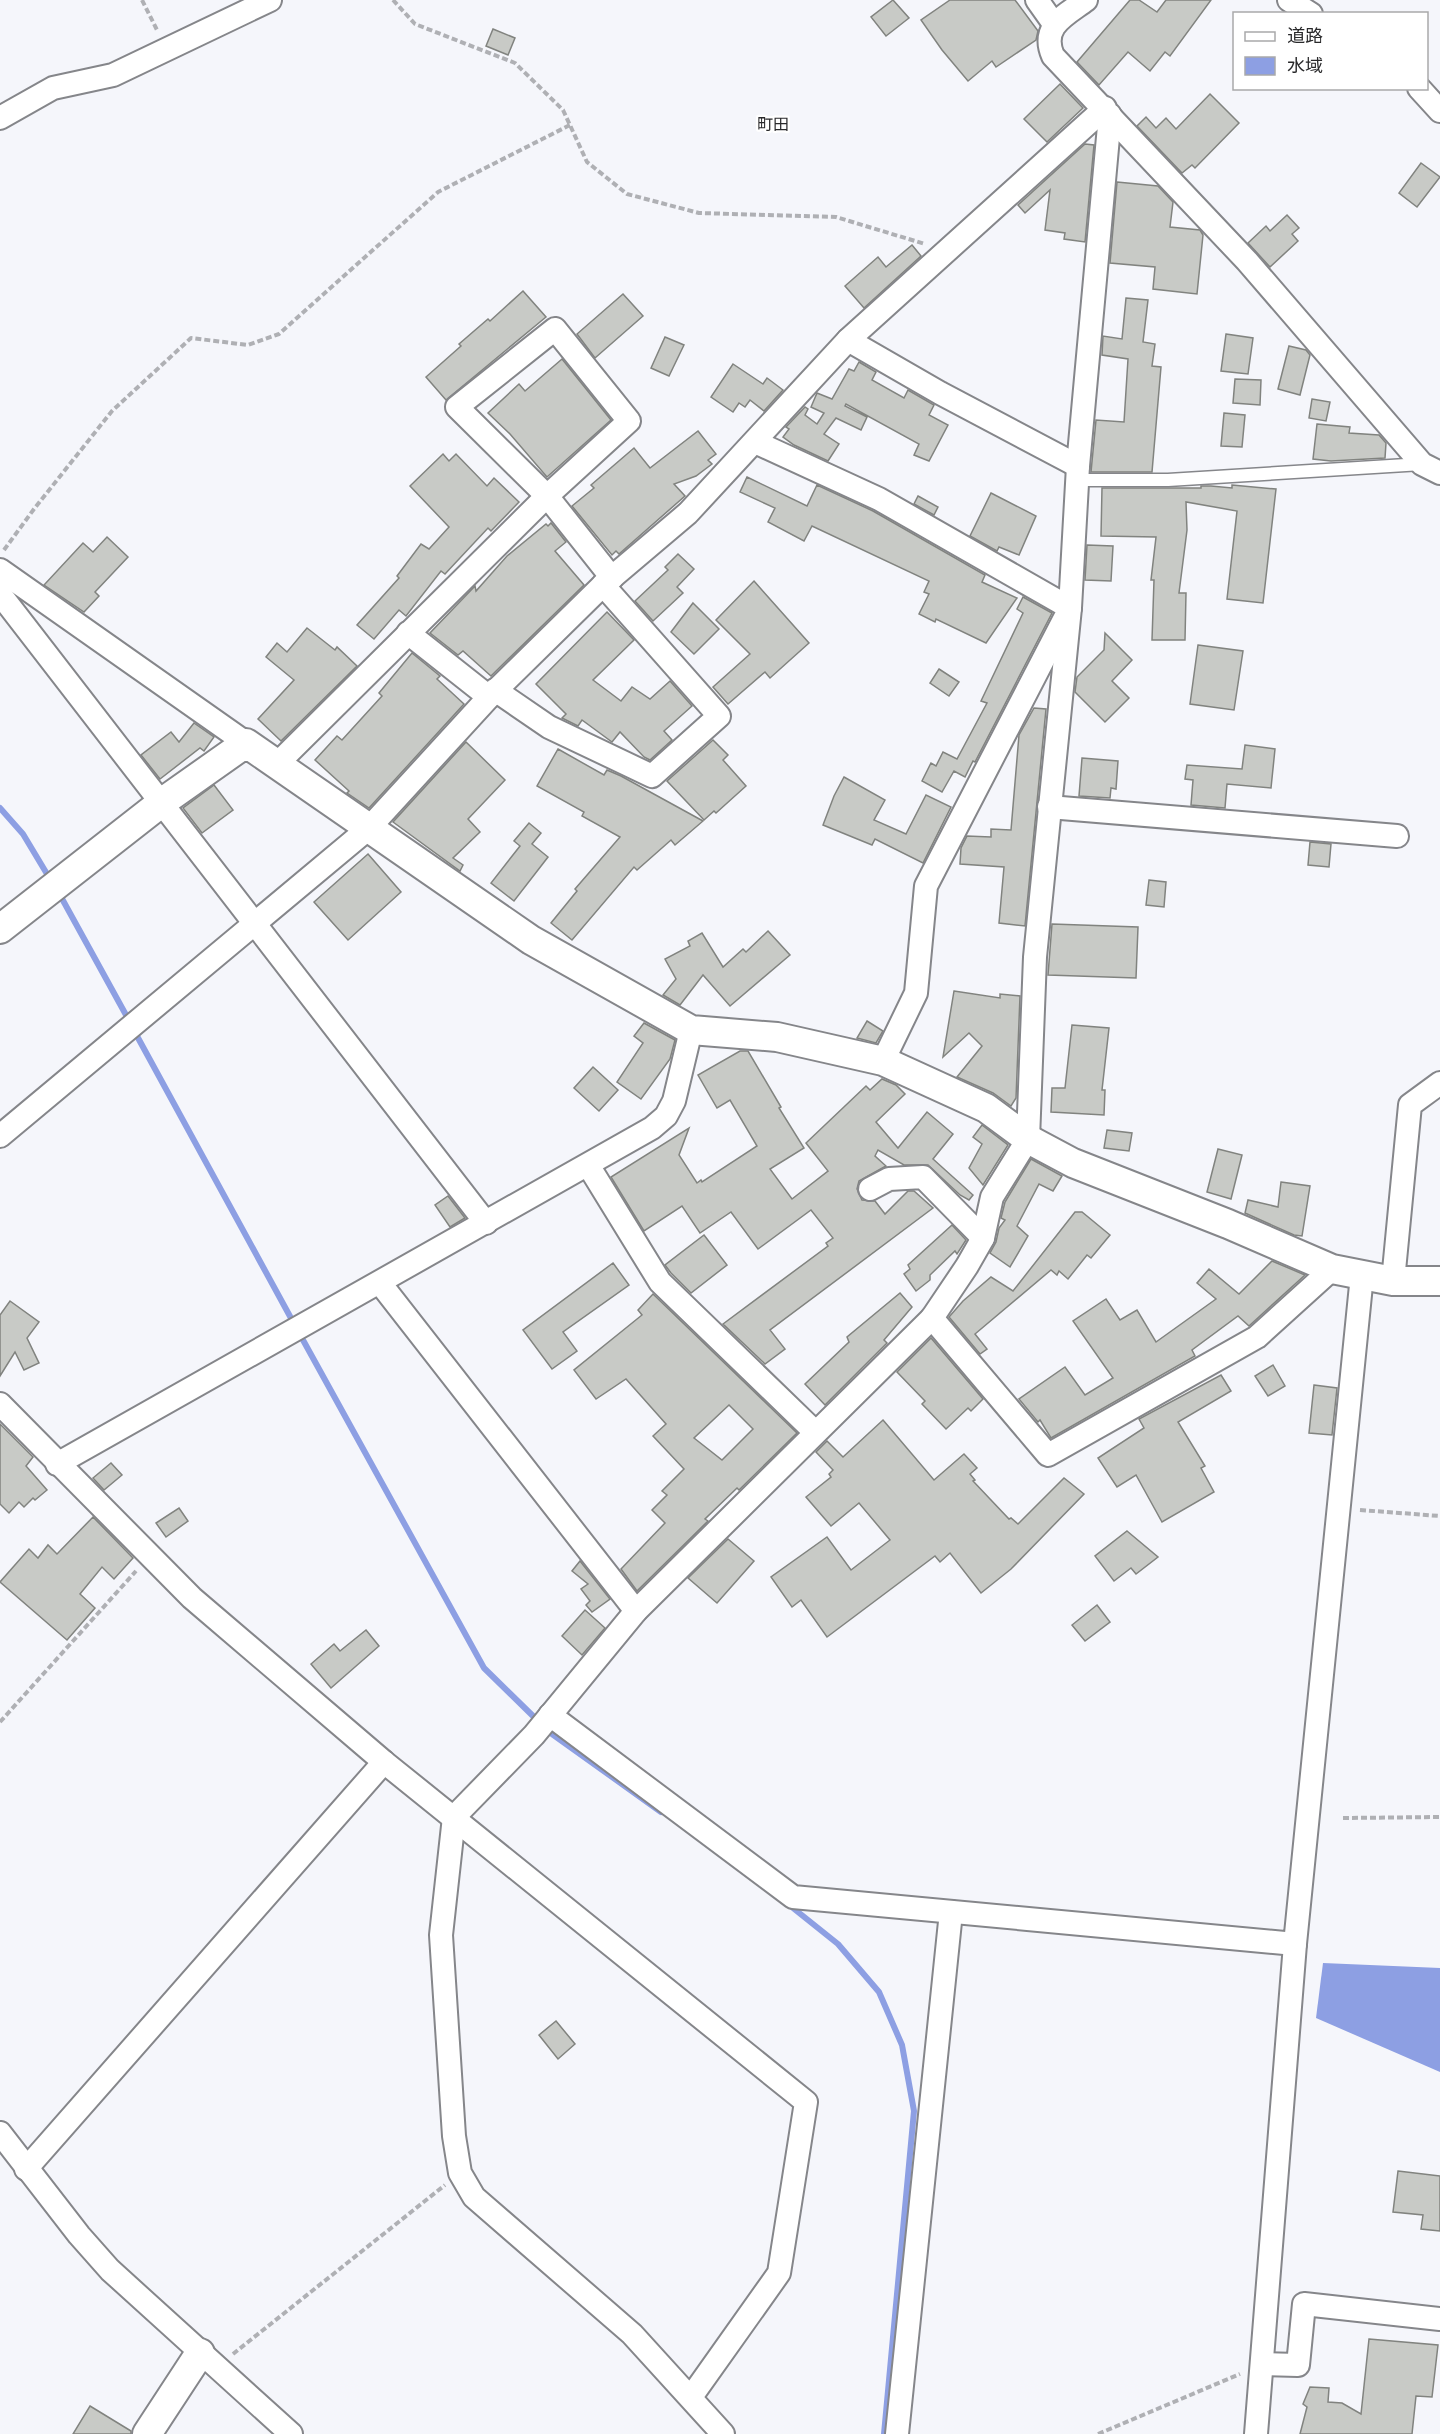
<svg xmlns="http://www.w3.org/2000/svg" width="1440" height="2434" font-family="'Fira Sans','Noto Sans JP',sans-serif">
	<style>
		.water { fill: #8d9fe3 }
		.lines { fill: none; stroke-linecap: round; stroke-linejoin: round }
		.stream { stroke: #8d9fe3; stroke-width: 6 }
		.building { fill: #c8cac6; stroke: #81837f; stroke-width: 1.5; fill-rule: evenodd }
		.service-casing { stroke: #85868a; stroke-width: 15 }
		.minor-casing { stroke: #85868a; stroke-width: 26 }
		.tertiary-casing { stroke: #85868a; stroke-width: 32 }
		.path { stroke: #afb0b4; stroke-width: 4; stroke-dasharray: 6 3; stroke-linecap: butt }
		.service { stroke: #fff; stroke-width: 12 }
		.minor { stroke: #fff; stroke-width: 22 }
		.tertiary { stroke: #fff; stroke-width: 28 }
		.labels { text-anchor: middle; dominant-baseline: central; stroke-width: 4.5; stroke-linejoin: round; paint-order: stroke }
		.neighbourhood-label { font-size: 16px; fill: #29292b; stroke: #fff }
	</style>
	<rect width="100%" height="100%" fill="#f5f6fb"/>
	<polygon class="water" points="1323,1963 1440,1968 1440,2072 1316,2018"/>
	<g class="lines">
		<g class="stream">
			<polyline points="0,808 23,834 47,874"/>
			<polyline points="60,895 126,1015"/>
			<polyline points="137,1036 292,1320"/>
			<polyline points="303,1340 484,1668 533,1716"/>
			<polyline points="552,1734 661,1812"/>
			<polyline points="788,1904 838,1944 879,1992 902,2045 914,2111 884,2434"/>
		</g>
	</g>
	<g class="building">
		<polygon points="893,0 909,18 886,36 871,17"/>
		<polygon points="950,0 1015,0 1038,31 1036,40 996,67 992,61 968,81 942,50 921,20"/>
		<polygon points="1130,0 1139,0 1157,12 1166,0 1211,0 1170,56 1165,52 1150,71 1128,52 1099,85 1077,62"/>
		<polygon points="493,29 515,38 508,55 486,46"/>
		<polygon points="1060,84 1083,108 1047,142 1024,119"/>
		<polygon points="1210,94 1239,123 1195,168 1192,165 1182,173 1137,126 1146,117 1156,128 1166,118 1176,129"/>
		<polygon points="1085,144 1094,145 1085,242 1064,239 1065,233 1045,230 1050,190 1025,213 1018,205"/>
		<polygon points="1421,163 1440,177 1417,207 1399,193"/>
		<polygon points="1117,182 1158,186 1173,202 1170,227 1200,230 1203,235 1197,294 1153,289 1155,267 1110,263"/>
		<polygon points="1287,215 1299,228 1292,234 1298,241 1270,267 1248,243 1266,226 1270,231"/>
		<polygon points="912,245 921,256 864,308 845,286 878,257 886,267"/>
		<polygon points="523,291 546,317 446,400 426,377 461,346 459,344 488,319 490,321"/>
		<polygon points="623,294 643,316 595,358 577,334"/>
		<polygon points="1126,298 1148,300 1143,342 1155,344 1152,366 1161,367 1152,472 1091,472 1096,420 1124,422 1128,359 1102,355 1103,336 1122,339"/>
		<polygon points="1226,334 1253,338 1248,374 1221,371"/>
		<polygon points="665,337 684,345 669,376 651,368"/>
		<polygon points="1289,346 1306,350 1310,355 1300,395 1278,389"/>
		<polygon points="562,359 611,420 547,477 510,434 488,413 519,384 525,391"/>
		<polygon points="859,362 876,372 872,380 904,398 908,390 934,405 929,415 948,425 929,461 914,455 919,444 846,404 845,406 867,417 861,430 836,418 824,434 839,444 828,461 794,445 783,437 789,429 786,427 805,407 808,409 805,415 817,424 824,413 811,407 817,393 832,399 849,369 854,371"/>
		<polygon points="733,364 763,384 767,378 783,390 764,411 750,400 745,407 739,403 733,412 711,397"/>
		<polygon points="1235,379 1261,380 1260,405 1233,403"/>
		<polygon points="1312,399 1330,402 1326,421 1309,418"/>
		<polygon points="1224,413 1245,415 1242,447 1221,446"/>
		<polygon points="1317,424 1350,427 1349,433 1379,435 1386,443 1385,458 1331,461 1313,459"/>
		<polygon points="698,431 716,454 708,460 712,464 696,476 674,484 685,496 619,554 616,551 612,555 572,506 594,488 591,485 634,448 650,468"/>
		<polygon points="443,454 449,461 456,454 487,486 494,478 519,502 491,531 488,528 445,574 441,571 406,616 399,610 374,639 357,625 399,578 397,576 421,544 429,549 449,527 410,486"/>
		<polygon points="747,477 807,506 817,485 873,511 985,575 982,582 1017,598 986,643 936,619 935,622 919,614 929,594 924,592 929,581 812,526 804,541 768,522 775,508 740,492"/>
		<polygon points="1232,485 1276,489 1263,603 1227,599 1237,511 1186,502 1187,530 1179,593 1186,593 1185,640 1152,640 1154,580 1151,580 1156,537 1101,536 1102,488 1201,488 1201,486 1211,486 1232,488"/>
		<polygon points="991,493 1036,516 1019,555 999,547 997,551 970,536"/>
		<polygon points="918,496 938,507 934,515 914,504"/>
		<polygon points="551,523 566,542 555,551 584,585 491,676 463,651 458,655 430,633 475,586 476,591 507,556 546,524 548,526"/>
		<polygon points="107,537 128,557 95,592 99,596 84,612 44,585 83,543 93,552"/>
		<polygon points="1087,545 1113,546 1111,581 1085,580"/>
		<polygon points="678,554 694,569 677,587 683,593 653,621 635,601 668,570 665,567"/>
		<polygon points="754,581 809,643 770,678 765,672 728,704 713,687 750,654 716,620"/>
		<polygon points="1023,597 1052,613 975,762 973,761 965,777 954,771 942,792 922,781 931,763 936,766 943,752 957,759 987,703 981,701 1023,613 1017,609"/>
		<polygon points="693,603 719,629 694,654 671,632"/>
		<polygon points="607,612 634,640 593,680 621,701 632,687 650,699 670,681 692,706 664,731 672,740 650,760 644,757 620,732 612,742 582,720 578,726 562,718 566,714 536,684"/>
		<polygon points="307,628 335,650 337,647 357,666 281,741 258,719 294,680 266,657 277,643 287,652"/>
		<polygon points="1105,633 1132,660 1112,681 1129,698 1105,722 1075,692 1077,677 1104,650"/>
		<polygon points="1198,645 1243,651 1234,710 1190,704"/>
		<polygon points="412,653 440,676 437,679 464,704 369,808 347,793 349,791 315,760 337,736 342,740 382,696 379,693"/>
		<polygon points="939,669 959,682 949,696 930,683"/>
		<polygon points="1034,708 1046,709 1025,926 999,923 1004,867 960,864 961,848 967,836 991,837 991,829 1011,830 1019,735"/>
		<polygon points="194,723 214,737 204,751 200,748 160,779 141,755 171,732 179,742"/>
		<polygon points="713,740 728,755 723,760 746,786 716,813 714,811 704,820 667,781"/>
		<polygon points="466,742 505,780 468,819 480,832 453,858 463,865 460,871 393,822"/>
		<polygon points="1245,745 1275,749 1271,788 1227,784 1225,808 1191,805 1193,780 1185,779 1187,765 1242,769"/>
		<polygon points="558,749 604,775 607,770 621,776 703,821 675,845 671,840 637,870 634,867 572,940 551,923 577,891 575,889 620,837 582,816 584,812 537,786"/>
		<polygon points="1082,758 1118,761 1116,789 1111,788 1110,798 1079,796"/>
		<polygon points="844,777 885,800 874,820 906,834 926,795 951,807 923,863 875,839 872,845 823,825 834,796"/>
		<polygon points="214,785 233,810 202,833 183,808"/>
		<polygon points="529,823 541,833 532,844 548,857 514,901 491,883 520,846 514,841"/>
		<polygon points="1310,842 1331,844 1329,867 1308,865"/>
		<polygon points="368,854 401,892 348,940 314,902"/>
		<polygon points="1149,880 1166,882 1164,907 1146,905"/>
		<polygon points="1052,924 1138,927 1136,978 1048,975"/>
		<polygon points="768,931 790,955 730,1006 703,975 680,1005 663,995 676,979 665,959 690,946 688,941 702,933 723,967 743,949 746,952"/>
		<polygon points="954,991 1000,998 1000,994 1020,996 1016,1098 1011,1106 993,1093 957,1077 982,1046 969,1033 943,1057"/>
		<polygon points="867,1021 883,1031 876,1043 857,1038"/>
		<polygon points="644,1023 675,1040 670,1059 641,1099 617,1082 643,1043 634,1036"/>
		<polygon points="1072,1025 1109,1028 1102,1090 1105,1090 1104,1115 1051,1112 1052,1088 1065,1088"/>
		<polygon points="740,1051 748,1051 781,1107 779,1108 804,1148 770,1169 792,1199 828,1171 806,1143 866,1086 870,1090 882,1079 896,1085 905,1094 876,1122 898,1148 927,1112 953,1134 933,1159 973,1195 969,1200 960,1195 928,1165 904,1165 878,1150 875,1156 886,1166 859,1181 857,1189 862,1200 875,1201 885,1214 908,1191 914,1191 933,1208 770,1330 785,1349 765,1364 723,1324 828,1246 826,1243 833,1238 811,1210 758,1249 731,1212 700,1233 682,1206 644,1231 611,1177 689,1128 679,1155 697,1183 701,1180 702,1182 757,1146 730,1100 717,1108 698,1075"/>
		<polygon points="593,1067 618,1090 599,1111 574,1088"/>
		<polygon points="982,1125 1008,1145 983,1185 969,1168 982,1144 973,1137"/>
		<polygon points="1107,1130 1132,1133 1129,1151 1104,1148"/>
		<polygon points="1218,1149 1242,1155 1231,1199 1207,1192"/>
		<polygon points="1031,1159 1062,1176 1053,1191 1039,1184 1017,1226 1028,1236 1010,1267 990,1253 996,1242 999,1228 1005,1220 1001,1218 1005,1202"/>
		<polygon points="1281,1182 1310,1186 1302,1236 1294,1235 1245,1213 1248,1200 1278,1207"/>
		<polygon points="448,1196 465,1218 450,1227 435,1205"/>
		<polygon points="1075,1212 1082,1212 1110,1235 1091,1258 1087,1255 1068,1279 1059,1271 1057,1275 1051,1270 975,1334 987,1349 980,1354 949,1317 963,1301 991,1277 1013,1291"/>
		<polygon points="952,1225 966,1240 957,1254 955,1251 930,1275 930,1280 916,1291 904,1274 910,1269 908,1265"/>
		<polygon points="704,1235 727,1265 691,1293 671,1273 665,1265"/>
		<polygon points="1272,1261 1305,1275 1249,1326 1238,1316 1192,1350 1195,1356 1051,1438 1040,1420 1038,1422 1019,1399 1065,1367 1085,1395 1113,1378 1073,1321 1106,1299 1120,1320 1137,1310 1156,1342 1216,1299 1197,1283 1209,1269 1239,1294"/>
		<polygon points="613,1263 629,1285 563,1332 577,1351 552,1369 523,1330"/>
		<polygon points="900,1293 912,1307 884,1340 887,1343 825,1405 805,1384 849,1342 847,1337"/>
		<path d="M653,1294L797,1433L739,1490L737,1488L705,1519L708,1521L637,1591L621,1569L665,1523L652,1510L667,1495L662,1491L684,1469L653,1436L666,1424L626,1379L596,1399L574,1370L642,1315L638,1310ZM729,1405L753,1429L722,1460L694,1438Z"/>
		<polygon points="10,1301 39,1322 27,1338 39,1363 24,1370 15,1352 0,1376 0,1315"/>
		<polygon points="931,1338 983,1399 971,1411 968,1408 946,1429 922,1404 925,1401 897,1372"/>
		<polygon points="1273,1365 1285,1386 1268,1396 1255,1376"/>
		<polygon points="1221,1375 1231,1391 1178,1422 1205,1466 1201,1468 1214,1492 1162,1522 1136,1475 1117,1487 1098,1458 1144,1428 1139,1419"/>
		<polygon points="1314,1385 1337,1388 1332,1435 1309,1433"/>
		<polygon points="883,1420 934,1480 964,1454 977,1468 970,1474 975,1480 973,1481 1009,1519 1011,1518 1018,1524 1064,1478 1084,1494 1011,1569 981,1593 950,1553 940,1562 935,1556 827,1637 801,1600 792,1607 771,1577 827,1537 851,1570 890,1540 859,1503 831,1526 806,1497 831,1477 829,1474 833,1470 816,1452 827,1441 843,1457"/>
		<polygon points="0,1424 33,1457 26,1466 47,1490 35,1500 33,1498 24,1507 19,1502 9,1513 0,1504"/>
		<polygon points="111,1463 122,1475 104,1490 93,1478"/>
		<polygon points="179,1508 188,1521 166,1537 156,1523"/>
		<polygon points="93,1517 133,1558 114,1579 102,1567 80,1594 95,1608 67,1640 0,1582 29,1549 38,1558 48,1545 57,1554"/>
		<polygon points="1127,1531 1158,1557 1136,1574 1131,1568 1114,1581 1095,1556"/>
		<polygon points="728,1539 754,1561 717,1603 688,1578"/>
		<polygon points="580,1561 610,1599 592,1612 586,1605 590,1601 581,1589 588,1584 572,1571"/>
		<polygon points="1097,1605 1110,1622 1085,1641 1072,1625"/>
		<polygon points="585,1610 605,1628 582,1655 562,1636"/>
		<polygon points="366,1630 379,1646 331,1688 311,1664 334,1644 340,1651"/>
		<polygon points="556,2021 575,2044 558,2059 539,2035"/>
		<polygon points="1398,2171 1440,2176 1440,2231 1421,2229 1423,2215 1393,2212"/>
		<polygon points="1369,2339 1438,2345 1432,2397 1416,2396 1412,2434 1300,2434 1307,2407 1303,2404 1310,2387 1329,2388 1328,2402 1342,2403 1361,2414"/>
		<polygon points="90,2406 131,2431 131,2434 73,2434"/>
	</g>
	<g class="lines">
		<defs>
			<polyline id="service" points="1077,480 1168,480 1422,464"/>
			<g id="minor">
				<polyline points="1037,0 1054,24"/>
				<path d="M1086,0C1066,15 1040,26 1053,56L1247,261L1422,464L1440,473"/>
				<polyline points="1289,0 1311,14"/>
				<polyline points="1419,88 1440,111"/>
				<polyline points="0,118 53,88 113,75 270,0"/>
				<polygon points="555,329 629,421 547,496 457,407"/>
				<polyline points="848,340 940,393 1078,466"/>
				<polyline points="755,442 879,499 1070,608 926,886 916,993 883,1061"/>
				<polyline points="0,570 246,743"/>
				<polyline points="0,594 486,1223"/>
				<polyline points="408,633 489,697"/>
				<polyline points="495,690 549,727 652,776 719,716 603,585"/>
				<polyline points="277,764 547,496 612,578"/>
				<polyline points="1049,807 1397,836"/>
				<polyline points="0,1136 369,828 489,697 603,585 688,513 848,340 1105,108"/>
				<polyline points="588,1165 660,1282 815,1432"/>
				<polyline points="870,1189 889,1179 923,1177 983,1238"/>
				<polyline points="1393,1281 1410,1105 1440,1083"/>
				<polyline points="380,1283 636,1611"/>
				<polyline points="932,1318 1048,1455 1257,1337 1332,1269"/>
				<polyline points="0,1404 192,1598 384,1762 806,2102 779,2273 691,2397"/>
				<polyline points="57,1464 652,1128 666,1116 674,1101 691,1030"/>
				<polyline points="550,1715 793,1897 1295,1944 1362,1275"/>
				<polyline points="0,2133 79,2235 110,2270 291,2434"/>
				<polyline points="26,2169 384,1762"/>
				<polyline points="1262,2364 1298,2365 1304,2304 1440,2319"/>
				<polyline points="723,2434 632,2334 474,2197 460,2173 454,2136 441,1935 454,1817 534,1735 636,1611 932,1318 967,1266 983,1238 992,1197 1028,1139 1035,957 1070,608 1078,466 1110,115"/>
				<polyline points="897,2434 951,1912"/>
				<polyline points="1256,2434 1295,1944"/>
			</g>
			<g id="tertiary">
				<polyline points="0,929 161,803 246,743 531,940 691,1030 777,1037 883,1061 986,1108 1028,1139 1073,1163 1228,1224 1332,1269 1393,1281 1440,1281"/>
				<polyline points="147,2434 200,2353"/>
			</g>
		</defs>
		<use href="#service" class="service-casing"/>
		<use href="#minor" class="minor-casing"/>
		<use href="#tertiary" class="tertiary-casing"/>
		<g class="path">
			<polyline points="142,0 157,30"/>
			<polyline points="393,0 415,24 515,63 563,110 587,162 627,194 699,213 836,217 925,244"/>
			<polyline points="4,550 34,509 112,411 191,338 248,345 279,334 438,192 570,125"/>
			<polyline points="1360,1510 1440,1516"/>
			<polyline points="0,1722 136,1571"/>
			<polyline points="1343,1818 1440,1817"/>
			<polyline points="233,2354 445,2185"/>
			<polyline points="1098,2434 1240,2374"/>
		</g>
		<use href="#service" class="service"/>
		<use href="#minor" class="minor"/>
		<use href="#tertiary" class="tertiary"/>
	</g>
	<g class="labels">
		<g class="neighbourhood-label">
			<text x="773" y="124">町田</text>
		</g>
	</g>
	<rect x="1233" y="12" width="195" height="78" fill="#ffffff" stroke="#a9a9aa" stroke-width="1.5"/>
	<rect x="1245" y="32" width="30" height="9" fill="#ffffff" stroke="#a9a9aa" stroke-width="1.5"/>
	<text x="1287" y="42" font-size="18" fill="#29292b">道路</text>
	<rect x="1245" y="57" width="30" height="18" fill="#8d9fe3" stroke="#a9a9aa" stroke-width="1.5"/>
	<text x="1287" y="72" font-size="18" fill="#29292b">水域</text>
</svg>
